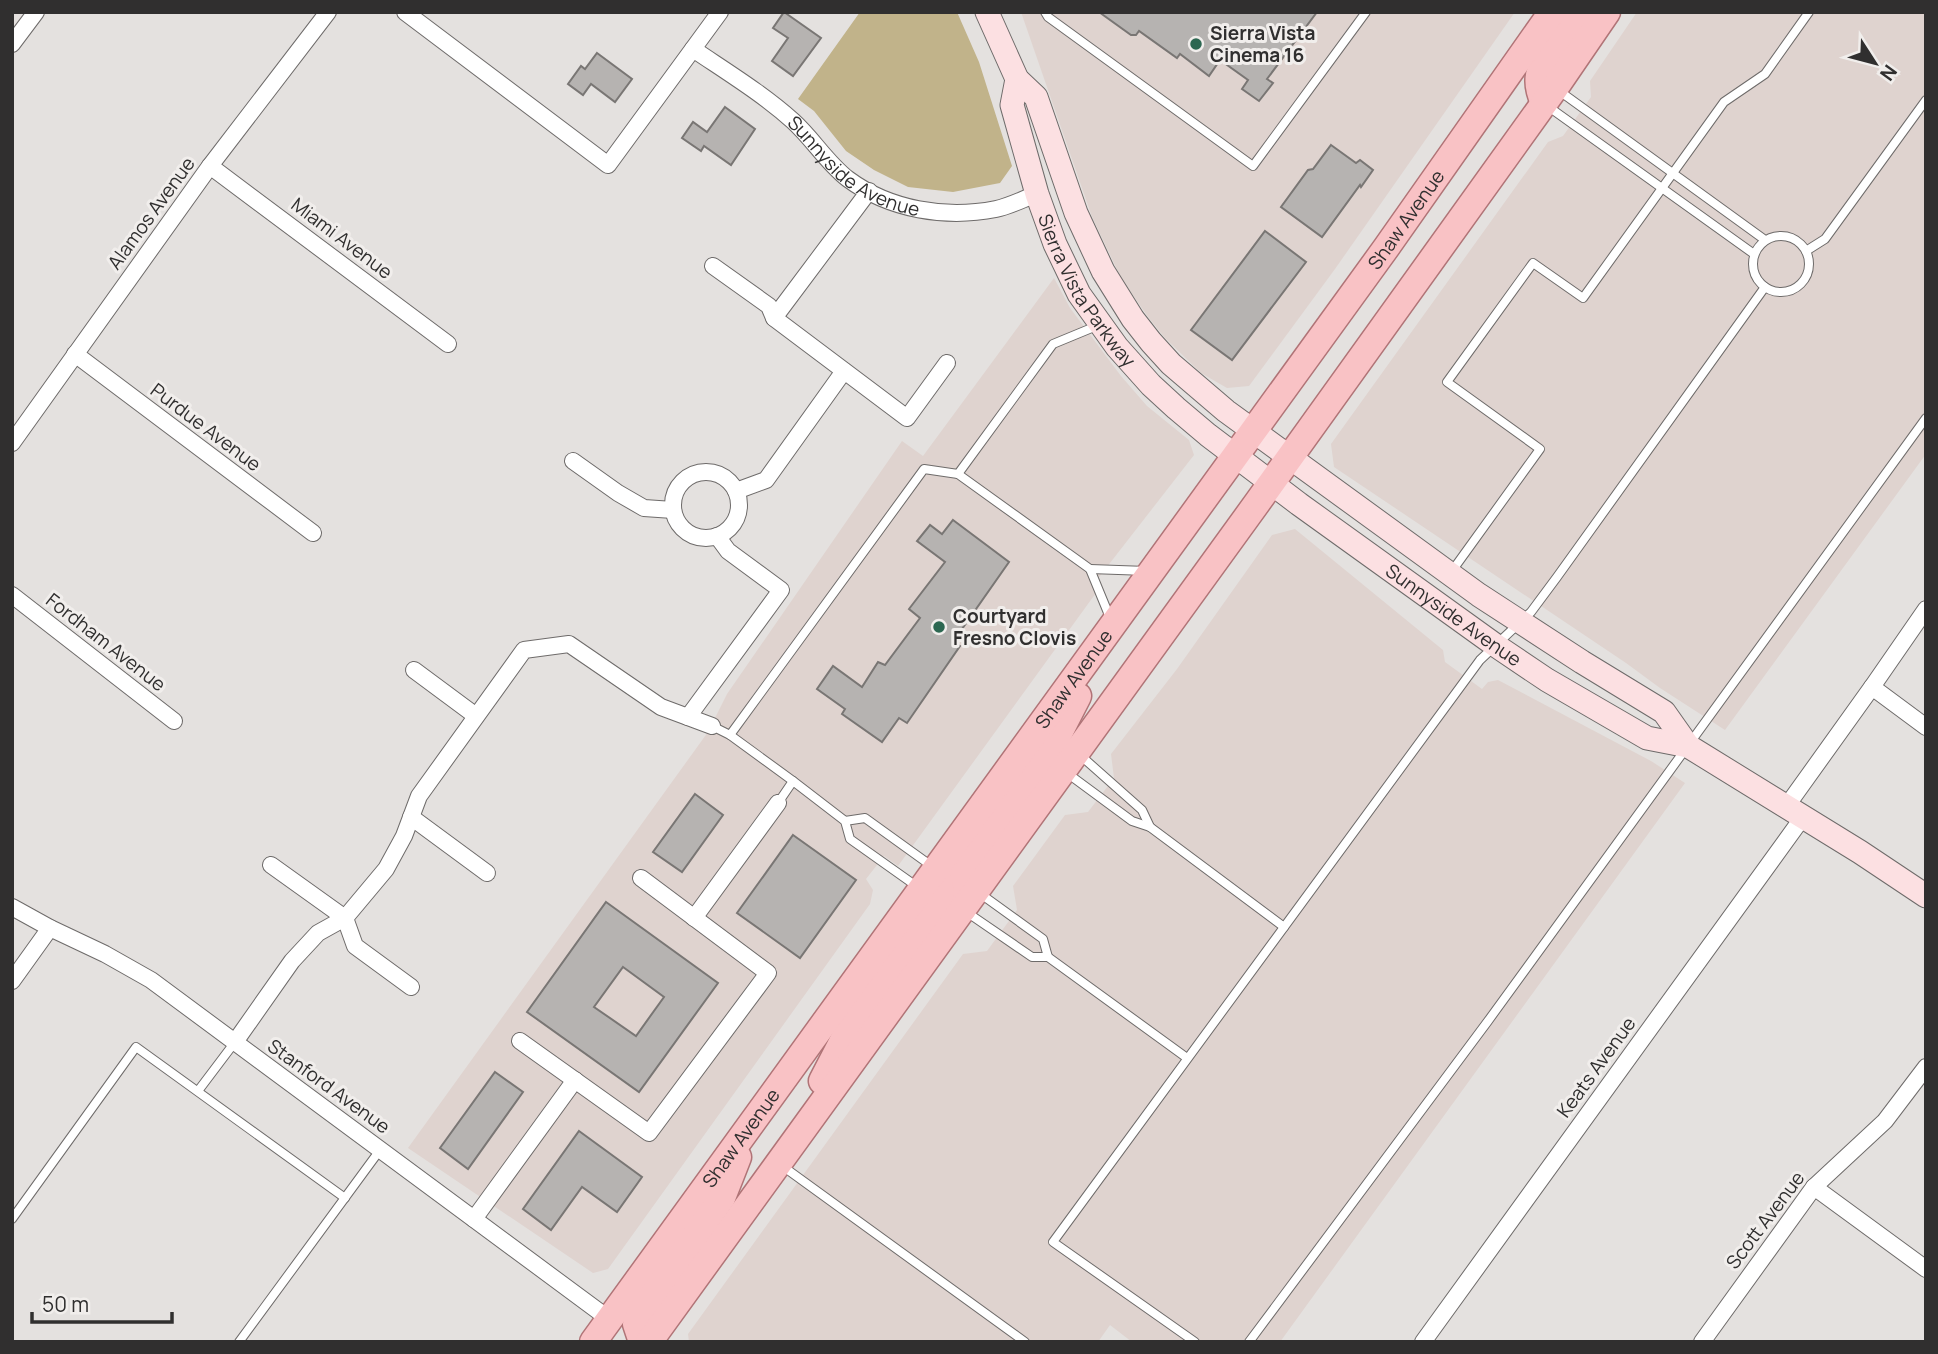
<svg xmlns="http://www.w3.org/2000/svg" width="1938" height="1354" font-family="Manrope,sans-serif">
	<style>
		.built { fill: #dfd3cf }
		.green { fill: #c1b38a }
		.building { fill: #b6b3b1; stroke: #797674; stroke-width: 2; fill-rule: evenodd }
		.lines { fill: none; stroke-linecap: round; stroke-linejoin: round }
		.lane-casing { stroke: #6e6b6a; stroke-width: 10 }
		.street-casing { stroke: #6e6b6a; stroke-width: 18 }
		.secondary-casing { stroke: #6e6b6a; stroke-width: 25 }
		.primary-casing { stroke: #b07477; stroke-width: 29 }
		.lane { stroke: #fff; stroke-width: 8 }
		.street { stroke: #fff; stroke-width: 16 }
		.secondary { stroke: #fce0e2; stroke-width: 23 }
		.primary { stroke: #f9c2c5; stroke-width: 26 }
		.poi-dot { fill: #2c6751; stroke: #f1eeec; stroke-width: 2.5 }
		.labels { text-anchor: middle; dominant-baseline: central; stroke-width: 6; stroke-linejoin: round; paint-order: stroke }
		.poi-label { font-size: 19px; font-weight: bold; fill: #302f2f; stroke: #f1eeec; text-anchor: start }
		.street-label { font-size: 19px; fill: #302f2f; stroke: #f1eeec }
	</style>
	<rect width="100%" height="100%" fill="#e4e1df"/>
	<g class="built">
		<polygon points="1021,12 1515,12 1335,269 1249,386 1227,388 1201,373 1165,338 1148,317 1121,278 1092,217"/>
		<polygon points="1637,12 1926,12 1926,454 1725,730 1660,688 1626,663 1334,467 1331,444 1548,142 1563,136 1591,97 1590,81"/>
		<polygon points="1054,278 1070,308 1121,376 1147,406 1189,440 1194,455 1096,581 1101,586 898,866 884,856 866,879 873,890 870,904 608,1269 593,1273 408,1148 708,732 727,694 902,441 923,456"/>
		<polygon points="1295,529 1443,650 1445,662 1482,689 1488,682 1498,680 1651,761 1685,783 1280,1342 1132,1342 1110,1325 1098,1342 689,1342 688,1334 963,954 987,951 1017,910 1013,886 1065,815 1088,812 1114,778 1111,754 1177,669 1272,535"/>
	</g>
	<polygon class="green" points="860,12 957,12 979,62 1012,166 1000,183 953,192 908,187 874,170 846,151 814,111 798,99"/>
	<g class="building">
		<polygon points="784,12 821,38 793,76 772,61 788,38 773,28"/>
		<polygon points="1099,12 1317,12 1267,79 1273,83 1259,101 1242,89 1248,80 1220,60 1209,76 1180,54 1177,58 1139,31 1136,35 1131,35"/>
		<polygon points="597,53 632,79 615,102 591,84 583,95 568,84 581,66 585,69"/>
		<polygon points="725,107 755,129 731,165 704,146 701,151 682,138 693,122 707,132"/>
		<polygon points="1331,145 1356,163 1360,160 1373,170 1361,187 1360,185 1322,237 1281,207 1308,170 1313,169"/>
		<polygon points="1265,231 1306,262 1232,360 1191,330"/>
		<polygon points="953,520 1009,562 953,642 960,646 907,723 899,718 882,742 842,714 845,709 817,689 833,666 862,687 878,662 885,665 920,618 909,609 945,562 917,541 930,525 942,534"/>
		<polygon points="695,794 723,815 682,872 653,852"/>
		<polygon points="793,835 856,880 800,958 737,913"/>
		<path d="M606,902L718,983L639,1092L527,1012ZM623,967L664,997L636,1036L594,1007Z"/>
		<polygon points="495,1072 523,1092 468,1169 440,1148"/>
		<polygon points="579,1131 642,1177 617,1212 582,1187 551,1230 523,1209"/>
	</g>
	<g class="lines">
		<defs>
			<g id="lane">
				<polyline points="1045,12 1048,17 1253,166 1366,12"/>
				<polyline points="1558,90 1765,240"/>
				<polyline points="1546,105 1754,254"/>
				<circle cx="1781" cy="264" r="28"/>
				<polyline points="1806,251 1825,239 1926,100"/>
				<polyline points="958,474 1090,569 1111,620"/>
				<polyline points="1090,569 1147,571"/>
				<polyline points="1452,571 1540,449 1447,382 1533,263 1583,298 1724,102 1765,74 1809,12"/>
				<polyline points="712,726 730,735 793,781"/>
				<polyline points="730,735 924,469 958,474 1053,344 1099,325"/>
				<polyline points="1080,755 1142,810 1150,827"/>
				<polyline points="1067,773 1132,821 1150,827 1284,927"/>
				<polyline points="778,803 793,781 845,821 850,839 919,888"/>
				<polyline points="845,821 865,818 933,867"/>
				<polyline points="978,892 1043,939 1048,957"/>
				<polyline points="965,911 1032,957 1048,957 1187,1058"/>
				<polyline points="198,1091 235,1042"/>
				<polyline points="781,1165 1025,1342"/>
				<polyline points="12,1219 136,1047 345,1198"/>
				<polyline points="239,1342 380,1150"/>
				<polyline points="1195,1342 1053,1242 1480,660 1531,612 1557,577 1765,287"/>
				<polyline points="1249,1342 1488,1021 1926,418"/>
			</g>
			<g id="street">
				<polyline points="405,12 608,165 720,12"/>
				<polyline points="12,44 36,12"/>
				<path id="s1" d="M693,49C727,72 763,94 793,121C813,139 827,163 848,179C890,210 946,219 996,209C1010,206 1023,199 1037,194"/>
				<polyline points="210,166 448,344"/>
				<polyline points="713,266 769,306 774,318 869,191"/>
				<polyline points="774,318 907,418 947,363"/>
				<polyline points="75,354 313,533"/>
				<polyline points="12,443 210,166 328,12"/>
				<polyline points="573,461 618,493 644,508 673,510"/>
				<circle cx="706" cy="505" r="33"/>
				<polyline points="736,491 766,480 844,371"/>
				<polyline points="12,595 174,721"/>
				<polyline points="1926,609 1872,687 1926,727"/>
				<polyline points="414,670 476,716"/>
				<polyline points="688,717 781,590 728,551 717,536"/>
				<polyline points="1786,807 1872,687"/>
				<polyline points="411,817 487,873"/>
				<polyline points="12,907 50,928 105,954 151,980 609,1319"/>
				<polyline points="694,918 778,803"/>
				<polyline points="12,981 50,928"/>
				<polyline points="411,987 355,946 345,918 386,869 404,836 419,796 524,650 569,644 661,707 712,726"/>
				<polyline points="520,1041 649,1133 768,973 641,878"/>
				<polyline points="235,1042 292,961 318,933 345,918 271,865"/>
				<polyline points="1814,1187 1926,1269"/>
				<polyline points="474,1219 575,1080"/>
				<polyline points="1423,1342 1803,817"/>
				<polyline points="1702,1342 1814,1187 1885,1121 1926,1067"/>
			</g>
			<g id="secondary">
				<polyline points="987,12 1017,79 1036,97 1076,213 1103,271 1133,319 1151,342 1171,364 1226,411 1479,595 1582,662 1664,712 1688,746"/>
				<path id="s2" d="M1017,79L1012,105L1037,194L1055,244L1079,294L1117,347L1151,385L1176,408L1208,435L1299,504L1495,645L1547,680L1647,738L1688,746L1860,852L1926,896"/>
			</g>
			<g id="primary">
				<path d="M1544,103C1540,94 1537,85 1539,75C1543,57 1568,28 1579,12"/>
				<polyline points="963,909 955,890 957,876 1053,745 1078,696"/>
				<polyline points="822,1081 851,1025 937,906 941,892 936,869"/>
				<path id="s3" d="M593,1342L1386,248L1552,12"/>
				<polyline points="642,1342 636,1324 641,1312 722,1198 738,1157"/>
				<polyline points="649,1342 1257,503 1555,88 1607,12"/>
			</g>
		</defs>
		<use href="#lane" class="lane-casing"/>
		<use href="#street" class="street-casing"/>
		<use href="#secondary" class="secondary-casing"/>
		<use href="#primary" class="primary-casing"/>
		<use href="#lane" class="lane"/>
		<use href="#street" class="street"/>
		<use href="#secondary" class="secondary"/>
		<use href="#primary" class="primary"/>
	</g>
	<g class="poi-dot">
		<circle cx="1196" cy="44" r="7"/>
		<circle cx="939" cy="627" r="7"/>
	</g>
	<g class="labels">
		<g class="poi-label">
			<text x="1210" y="33">Sierra Vista<tspan x="1210" dy="22">Cinema 16</tspan></text>
			<text x="953" y="616">Courtyard<tspan x="953" dy="22">Fresno Clovis</tspan></text>
		</g>
		<g class="street-label">
			<text stroke="none"><textPath href="#s1" startOffset="201">Sunnyside Avenue</textPath></text>
			<text transform="translate(151 213) rotate(-54)">Alamos Avenue</text>
			<text stroke="none"><textPath href="#s3" startOffset="1386">Shaw Avenue</textPath></text>
			<text transform="translate(342 238) rotate(37)">Miami Avenue</text>
			<text stroke="none"><textPath href="#s2" startOffset="228">Sierra Vista Parkway</textPath></text>
			<text transform="translate(206 427) rotate(37)">Purdue Avenue</text>
			<text stroke="none"><textPath href="#s2" startOffset="724">Sunnyside Avenue</textPath></text>
			<text transform="translate(106 642) rotate(38)">Fordham Avenue</text>
			<text stroke="none"><textPath href="#s3" startOffset="819">Shaw Avenue</textPath></text>
			<text transform="translate(1596 1067) rotate(-54)">Keats Avenue</text>
			<text transform="translate(329 1086) rotate(36)">Stanford Avenue</text>
			<text stroke="none"><textPath href="#s3" startOffset="252">Shaw Avenue</textPath></text>
			<text transform="translate(1765 1220) rotate(-53)">Scott Avenue</text>
		</g>
	</g>
	<rect width="1938" height="1354" fill="none" stroke="#302f2f" stroke-width="28"/>
	<g transform="translate(1875 63) rotate(126)" stroke="#f1eeec" stroke-width="5" paint-order="stroke">
	<path d="M0-5L12 26L0 18L-12 26Z" fill="#302f2f"/>
	<text y="-10" font-size="19" font-weight="bold" text-anchor="middle" fill="#302f2f">N</text>
	</g>
	<path d="M32 1312v10h140v-10" fill="none" stroke="#302f2f" stroke-width="3.5"/>
	<text x="42" y="1312" font-size="21" fill="#302f2f" stroke="#f1eeec" stroke-width="5" paint-order="stroke">50 m</text>
</svg>
